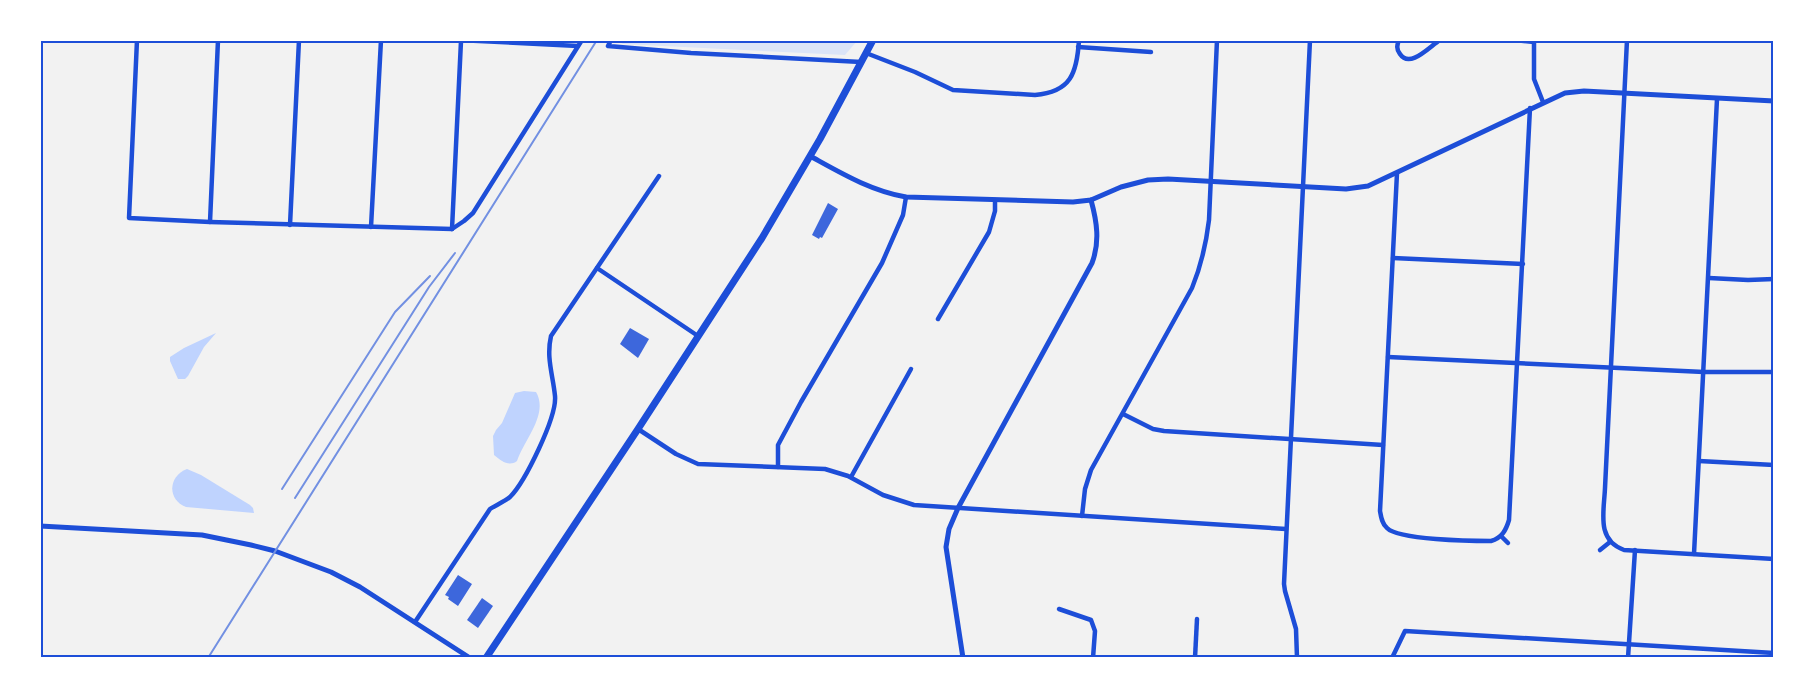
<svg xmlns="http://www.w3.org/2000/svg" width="1814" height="698" font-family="Spectral,serif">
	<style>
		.green { fill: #dbe4f7 }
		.water { fill: #bfd3fe }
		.building { fill: #3d67dc }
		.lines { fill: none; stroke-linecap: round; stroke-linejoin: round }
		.minor { stroke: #1d4ed8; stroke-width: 4.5 }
		.tertiary { stroke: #1d4ed8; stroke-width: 5 }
		.primary { stroke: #1d4ed8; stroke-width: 7 }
		.rail { stroke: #7290e2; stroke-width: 2 }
		.neatline { fill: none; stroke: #1d4ed8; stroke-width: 2 }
	</style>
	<rect width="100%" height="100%" fill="#f2f2f2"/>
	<polygon class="green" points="617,41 857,41 845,55 623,44"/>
	<g class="water">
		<polygon points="216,333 204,347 188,376 185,379 178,379 170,361 170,357 184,348"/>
		<path d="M524,391L536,392C549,414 524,440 517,461C509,467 501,461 494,455L493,436L496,430L502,423L515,393Z"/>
		<path d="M187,469L201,475L250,505L253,508L254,513L186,507C167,500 168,476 187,469Z"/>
	</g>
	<g class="building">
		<polygon points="828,203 838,209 822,238 820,237 819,239 812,235"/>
		<polygon points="630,328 649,339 638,358 620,344"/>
		<polygon points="458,575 472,584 458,606 448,599 449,597 445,595"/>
		<polygon points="482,598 493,606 478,628 467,620"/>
	</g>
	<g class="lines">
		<g class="minor">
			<polyline points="137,40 129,218 210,222 452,229"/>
			<polyline points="458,40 578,46"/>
			<polyline points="611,40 608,46 691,53 861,62"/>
			<path d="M1399,40C1397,45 1396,49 1400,54C1410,69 1430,46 1440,40"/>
			<polyline points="1514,40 1534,42"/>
			<polyline points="1534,40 1534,79 1543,102"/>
			<path d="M1627,40L1605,488C1604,512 1596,540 1624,550L1774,559"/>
			<polyline points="1078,47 1151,52"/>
			<path d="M866,53L915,72L953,90L1035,95C1071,92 1077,73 1079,40"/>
			<path d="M1397,173L1380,511C1381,517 1382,524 1387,528C1398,540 1472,541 1491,541C1502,538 1506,530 1509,520L1530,108"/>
			<polyline points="210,222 218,40"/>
			<polyline points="290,225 299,40"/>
			<polyline points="371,227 381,40"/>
			<polyline points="452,229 464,221 473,213 582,40"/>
			<polyline points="452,229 461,41"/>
			<polyline points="1393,258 1523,264"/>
			<polyline points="597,268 698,336"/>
			<polyline points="1709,278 1748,280 1774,279"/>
			<polyline points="938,319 989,232 995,211 995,200"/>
			<polyline points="1388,357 1704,372 1774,372"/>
			<polyline points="1123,414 1153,429 1164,431 1383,445"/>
			<polyline points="638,429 676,454 698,464 825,469 848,476 883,495 914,505 1286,529"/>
			<polyline points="1699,461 1774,465"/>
			<polyline points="778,467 778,445 801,402 882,263 903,215 906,197"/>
			<polyline points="851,477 911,369"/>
			<path d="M1082,516L1085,489L1091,470L1192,288C1201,266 1206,245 1209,220L1217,40"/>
			<polyline points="1501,536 1508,543"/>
			<polyline points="1600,550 1610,542"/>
			<polyline points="1694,554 1717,99"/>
			<polyline points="1059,609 1091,620 1095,631 1093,658"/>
			<path d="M415,622L490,509C496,505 504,502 510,497C525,482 557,417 555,396C553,375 546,358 551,336L659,176"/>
			<polyline points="1195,658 1197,619"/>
			<polyline points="1297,658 1296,629 1285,591 1284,584 1310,40"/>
			<polyline points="1392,658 1405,631 1774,653"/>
			<polyline points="1628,658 1635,550"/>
		</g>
		<g class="tertiary">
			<path d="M810,156C841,173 871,191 906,197L1073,202L1091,200L1121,187L1148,180L1168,179L1346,189L1368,186L1565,93L1584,91L1774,101"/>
			<polyline points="40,526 202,535 251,545 275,551 331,572 360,587 470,658"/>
			<path d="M963,658L946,547L949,529L958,508L1092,263C1100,242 1097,222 1091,200"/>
		</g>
		<polyline class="primary" points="486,658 638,429 762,238 820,139 873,40"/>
		<g class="rail">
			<polyline points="282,489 395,312 430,276"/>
			<polyline points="295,498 429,287 455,253"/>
			<polyline points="208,658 597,40"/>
		</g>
	</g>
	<rect width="1814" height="698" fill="none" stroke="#ffffff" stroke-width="84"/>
	<rect x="42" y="42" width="1730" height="614" class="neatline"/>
</svg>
